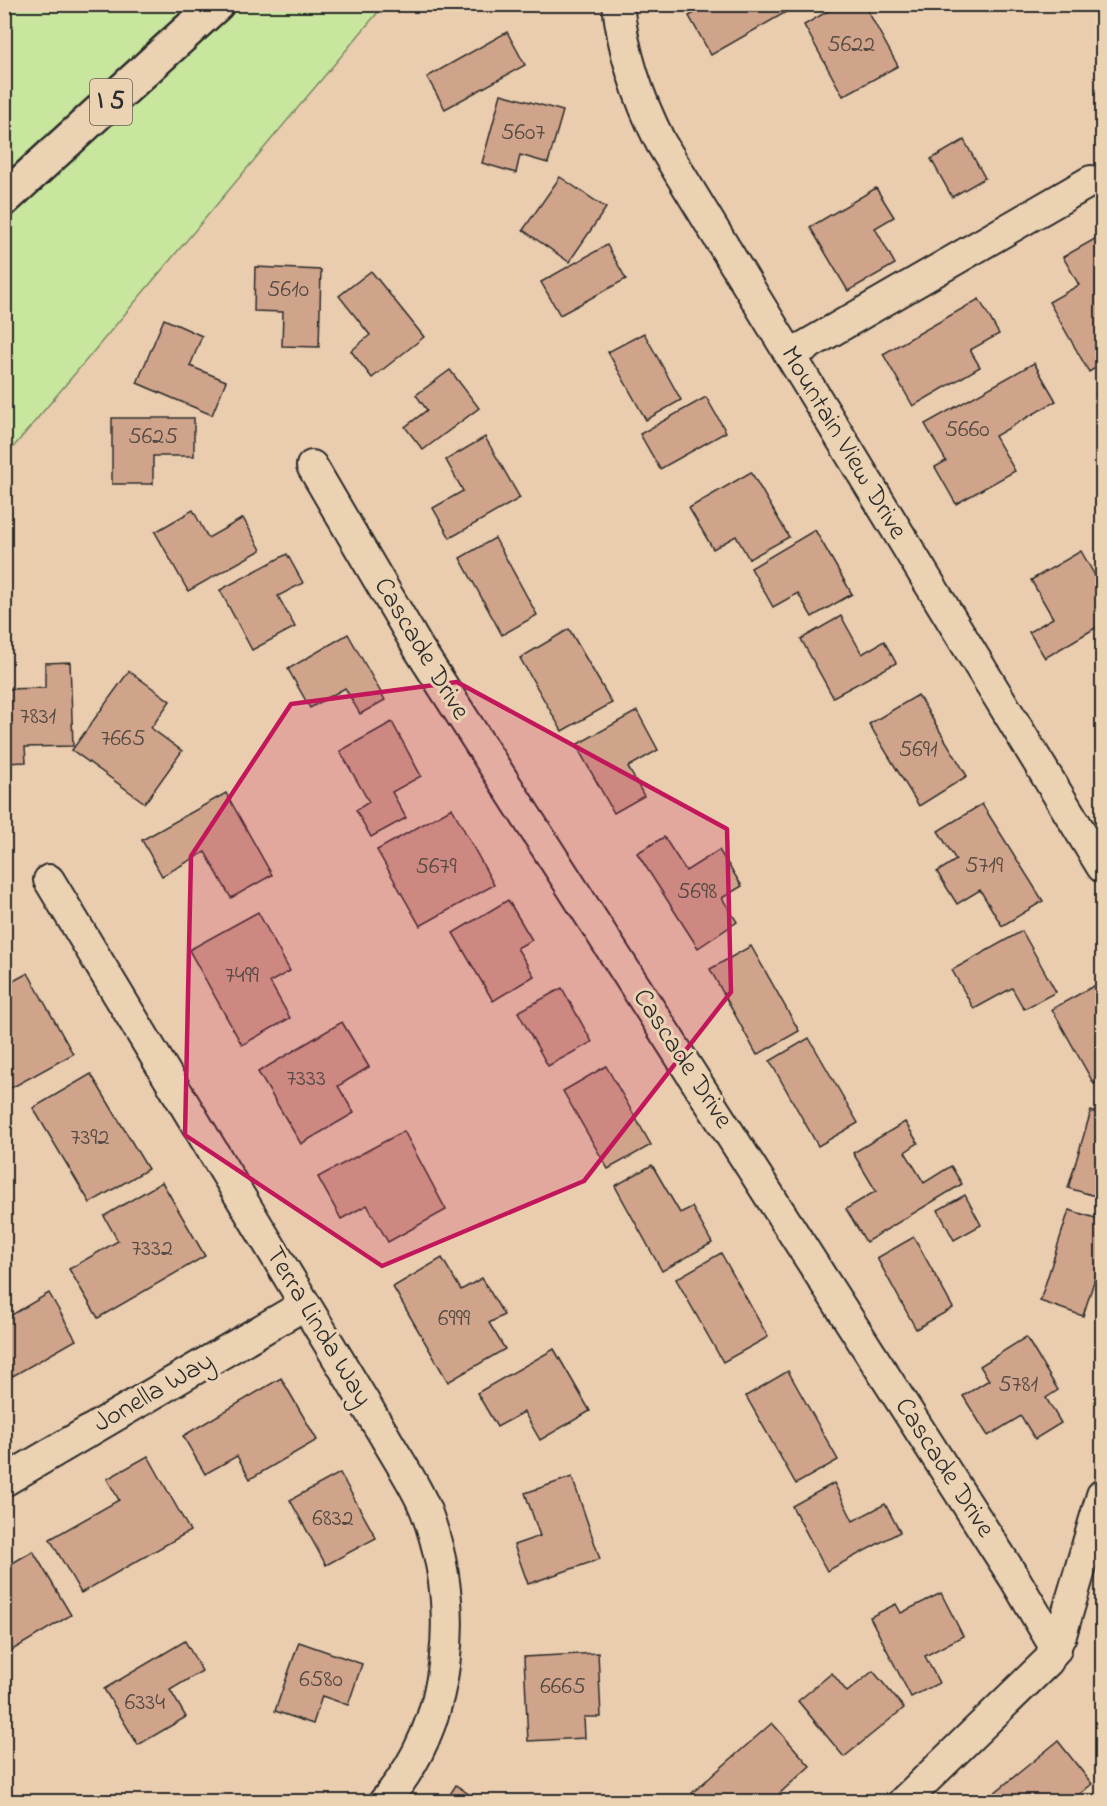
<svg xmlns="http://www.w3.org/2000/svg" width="1107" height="1806" font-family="'Indie Flower',sans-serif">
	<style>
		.green { fill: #c8e69e; stroke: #7a8864; stroke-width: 1.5 }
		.building { fill: #d0a48b; stroke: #2b2b2b; stroke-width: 1.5 }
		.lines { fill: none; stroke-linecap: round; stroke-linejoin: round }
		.minor-casing { stroke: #2b2b2b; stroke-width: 34 }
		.highway-casing { stroke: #2b2b2b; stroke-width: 38 }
		.minor { stroke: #ebd2b3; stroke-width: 30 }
		.highway { stroke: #ebd2b3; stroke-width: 33 }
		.marked { fill: #c2185b; fill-opacity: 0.2; stroke: #c2185b; stroke-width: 4.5; stroke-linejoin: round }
		.labels { text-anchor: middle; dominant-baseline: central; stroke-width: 6; stroke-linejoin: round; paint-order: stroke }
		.number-label { font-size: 24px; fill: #544943 }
		.shield { fill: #ebd2b3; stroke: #655d54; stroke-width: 1.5 }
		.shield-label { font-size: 26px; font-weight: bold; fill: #2b2b2b }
		.street-label { font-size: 27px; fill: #2b2b2b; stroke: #ebd2b3 }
	</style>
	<rect width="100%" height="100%" fill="#eaccae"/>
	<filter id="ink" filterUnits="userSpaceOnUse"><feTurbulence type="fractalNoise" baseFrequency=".0167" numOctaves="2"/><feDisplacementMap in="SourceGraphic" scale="12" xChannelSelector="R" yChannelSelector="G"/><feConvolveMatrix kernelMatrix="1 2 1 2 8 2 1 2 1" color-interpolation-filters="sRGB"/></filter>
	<g filter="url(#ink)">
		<polygon class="green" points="5,5 384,5 5,457"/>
		<g class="building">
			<polygon points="710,4 800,4 711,55 689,16"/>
			<polygon points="840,4 864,4 898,66 843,96 804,25"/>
			<polygon points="507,32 525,65 445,109 427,77"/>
			<polygon points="501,94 563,111 548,163 520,155 516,173 482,163"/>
			<polygon points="964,140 985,178 952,197 931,159"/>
			<polygon points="560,177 606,208 569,262 523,230"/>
			<polygon points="876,188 894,217 875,228 895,264 848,291 810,227"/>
			<polygon points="1100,236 1102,240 1102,364 1089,372 1049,302 1079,285 1063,257"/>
			<polygon points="607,245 626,279 560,315 541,282"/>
			<polygon points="255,267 321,270 319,347 282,346 283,312 254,311"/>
			<polygon points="371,271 424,337 372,378 351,351 370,335 339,296"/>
			<polygon points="979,299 999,334 970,350 980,367 913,406 883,354"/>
			<polygon points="164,319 202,336 190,366 226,381 212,415 137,383"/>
			<polygon points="644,333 681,400 646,420 608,352"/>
			<polygon points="1034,363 1056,401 995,436 1015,471 956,504 935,467 946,461 925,424"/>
			<polygon points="450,370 479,408 423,450 405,427 427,410 416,395"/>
			<polygon points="706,397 726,432 660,469 640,434"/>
			<polygon points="112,418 194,418 194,456 153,456 153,484 112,484"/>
			<polygon points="485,437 520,498 450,538 433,508 463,491 446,460"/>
			<polygon points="751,472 789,537 749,559 736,536 713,549 689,508"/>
			<polygon points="193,510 208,538 243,518 261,550 188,591 155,532"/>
			<polygon points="815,530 852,594 812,617 798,593 773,607 751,568"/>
			<polygon points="495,538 537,615 502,635 460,558"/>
			<polygon points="1081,551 1102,588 1102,624 1045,658 1029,632 1053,618 1031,580"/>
			<polygon points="287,554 303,583 278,596 295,627 252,650 220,590"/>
			<polygon points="841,616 862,654 884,641 896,663 833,697 801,639"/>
			<polygon points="569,629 612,703 562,731 520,658"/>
			<polygon points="348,634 385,700 360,714 345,688 310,708 288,669"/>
			<polygon points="70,662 73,746 25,747 26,762 4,763 4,689 45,688 45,663"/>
			<polygon points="129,671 170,701 151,728 182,751 145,803 72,750"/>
			<polygon points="918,695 967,776 919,806 869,724"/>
			<polygon points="637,711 658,750 628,767 644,796 614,813 576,745"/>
			<polygon points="392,722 421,776 392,792 406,818 371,837 356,810 369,802 340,751"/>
			<polygon points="226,793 272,875 231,898 205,852 162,876 142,840"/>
			<polygon points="982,804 1043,901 1002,926 980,890 957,904 937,872 956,860 938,831"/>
			<polygon points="452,808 494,885 420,926 377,850"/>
			<polygon points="664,837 686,871 719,850 742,886 722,898 737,922 698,948 637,853"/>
			<polygon points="508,900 532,940 517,948 534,976 493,1001 453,933"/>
			<polygon points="258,912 290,971 270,982 290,1018 242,1045 189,950"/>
			<polygon points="1022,931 1056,992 1024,1009 1012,988 974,1009 952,970"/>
			<polygon points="751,946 799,1031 757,1055 710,969"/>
			<polygon points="28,973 73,1054 4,1092 4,986"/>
			<polygon points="1099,983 1102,990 1102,1079 1094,1084 1052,1009"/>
			<polygon points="562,988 592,1042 548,1066 518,1012"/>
			<polygon points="342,1022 369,1067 338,1086 354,1113 301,1144 258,1072"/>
			<polygon points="809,1038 858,1123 818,1146 770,1061"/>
			<polygon points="606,1066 651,1145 608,1169 563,1091"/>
			<polygon points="91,1074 148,1169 90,1203 33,1108"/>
			<polygon points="1091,1111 1102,1115 1102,1198 1068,1188"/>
			<polygon points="905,1122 918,1143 905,1152 924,1183 951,1166 962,1184 866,1242 846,1209 876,1191 853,1153"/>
			<polygon points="404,1131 446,1210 388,1242 367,1205 341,1219 318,1177"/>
			<polygon points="652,1165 680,1213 692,1207 712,1243 662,1271 615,1186"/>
			<polygon points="162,1182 205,1256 98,1318 69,1269 118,1241 104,1216"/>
			<polygon points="965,1195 981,1225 954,1240 938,1210"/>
			<polygon points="1069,1210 1102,1220 1102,1256 1083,1316 1040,1301"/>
			<polygon points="914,1237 953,1308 916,1329 877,1258"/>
			<polygon points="721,1253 768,1337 723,1362 676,1279"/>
			<polygon points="442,1258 461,1290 482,1278 504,1315 489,1323 505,1349 448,1382 393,1287"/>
			<polygon points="49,1293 76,1340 4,1381 4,1306 10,1316"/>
			<polygon points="1026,1337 1058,1390 1046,1398 1061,1423 1035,1439 1021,1416 988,1436 963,1396 989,1380 980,1366"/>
			<polygon points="554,1349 590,1411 540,1440 524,1412 497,1427 477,1393"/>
			<polygon points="788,1371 838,1460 796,1484 746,1396"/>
			<polygon points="281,1378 317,1440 250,1479 237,1456 205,1474 183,1436"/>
			<polygon points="148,1456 190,1531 81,1593 50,1539 119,1500 107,1479"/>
			<polygon points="340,1473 376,1538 326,1565 290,1500"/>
			<polygon points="572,1477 600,1559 528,1584 514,1545 540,1536 525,1493"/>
			<polygon points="834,1483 853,1521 885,1504 900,1532 827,1571 792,1506"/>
			<polygon points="33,1551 71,1615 4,1655 4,1568"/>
			<polygon points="941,1593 963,1636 925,1656 939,1683 911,1697 870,1617 896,1604 901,1613"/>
			<polygon points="185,1641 202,1671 170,1690 186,1717 138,1745 104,1689"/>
			<polygon points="299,1642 362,1664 348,1705 322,1696 313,1724 275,1711"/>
			<polygon points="598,1653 601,1717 584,1717 585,1738 528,1741 524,1657"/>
			<polygon points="873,1671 904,1708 844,1757 798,1701 832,1673 847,1692"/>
			<polygon points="772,1723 810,1766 770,1802 700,1802 692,1793"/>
			<polygon points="1058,1741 1092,1784 1070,1802 983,1802"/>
			<polygon points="456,1785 480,1802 445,1802"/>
		</g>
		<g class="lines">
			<defs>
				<g id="minor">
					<path d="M618,4C623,53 639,100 661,143L1102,867"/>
					<polyline points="790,355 1091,181"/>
					<polyline points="312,466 419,649 1015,1579 1056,1649"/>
					<path d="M49,880L384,1435C398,1460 416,1485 426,1511C462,1607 453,1723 384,1802"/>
					<polyline points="4,1481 304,1305"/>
					<polyline points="903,1802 1048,1661 1061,1635 1102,1495"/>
				</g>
				<polyline id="highway" points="4,199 217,4"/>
			</defs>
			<use href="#minor" class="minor-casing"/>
			<use href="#highway" class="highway-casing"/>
			<use href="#minor" class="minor"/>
			<use href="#highway" class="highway"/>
		</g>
	</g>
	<path class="marked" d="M457,682L727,829L731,992L584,1181L382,1266L185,1135L191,856L291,704Z"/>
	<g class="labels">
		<g class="number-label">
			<text x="851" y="45">5622</text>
			<text x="523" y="133">5607</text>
			<text x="288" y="290">5610</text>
			<text x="967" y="430">5660</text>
			<text x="153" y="437">5625</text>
			<text x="38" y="717">7831</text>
			<text x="123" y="739">7665</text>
			<text x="918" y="750">5691</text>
			<text x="984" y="866">5719</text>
			<text x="436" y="867">5679</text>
			<text x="697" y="892">5698</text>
			<text x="242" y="976">7499</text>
			<text x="306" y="1079">7333</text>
			<text x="90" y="1138">7392</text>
			<text x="152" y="1249">7332</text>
			<text x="454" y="1319">6999</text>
			<text x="1018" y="1385">5781</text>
			<text x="333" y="1519">6832</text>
			<text x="321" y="1680">6580</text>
			<text x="563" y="1687">6665</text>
			<text x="145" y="1703">6334</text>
		</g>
		<rect class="shield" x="90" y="79" width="42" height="46" rx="4.5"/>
		<g class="shield-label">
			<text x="111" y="102">I 5</text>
		</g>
		<g class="street-label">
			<text transform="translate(843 443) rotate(59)">Mountain View Drive</text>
			<text transform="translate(421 649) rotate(59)">Cascade Drive</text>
			<text transform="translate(682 1059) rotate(57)">Cascade Drive</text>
			<text transform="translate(318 1327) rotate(59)">Terra Linda Way</text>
			<text transform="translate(154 1393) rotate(-30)">Jonella Way</text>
			<text transform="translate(944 1468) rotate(57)">Cascade Drive</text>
		</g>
	</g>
	<rect width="1107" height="1806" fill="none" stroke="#ebd2b3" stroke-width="24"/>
	<rect x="12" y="12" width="1083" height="1782" fill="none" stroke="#2b2b2b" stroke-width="2" filter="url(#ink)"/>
</svg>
